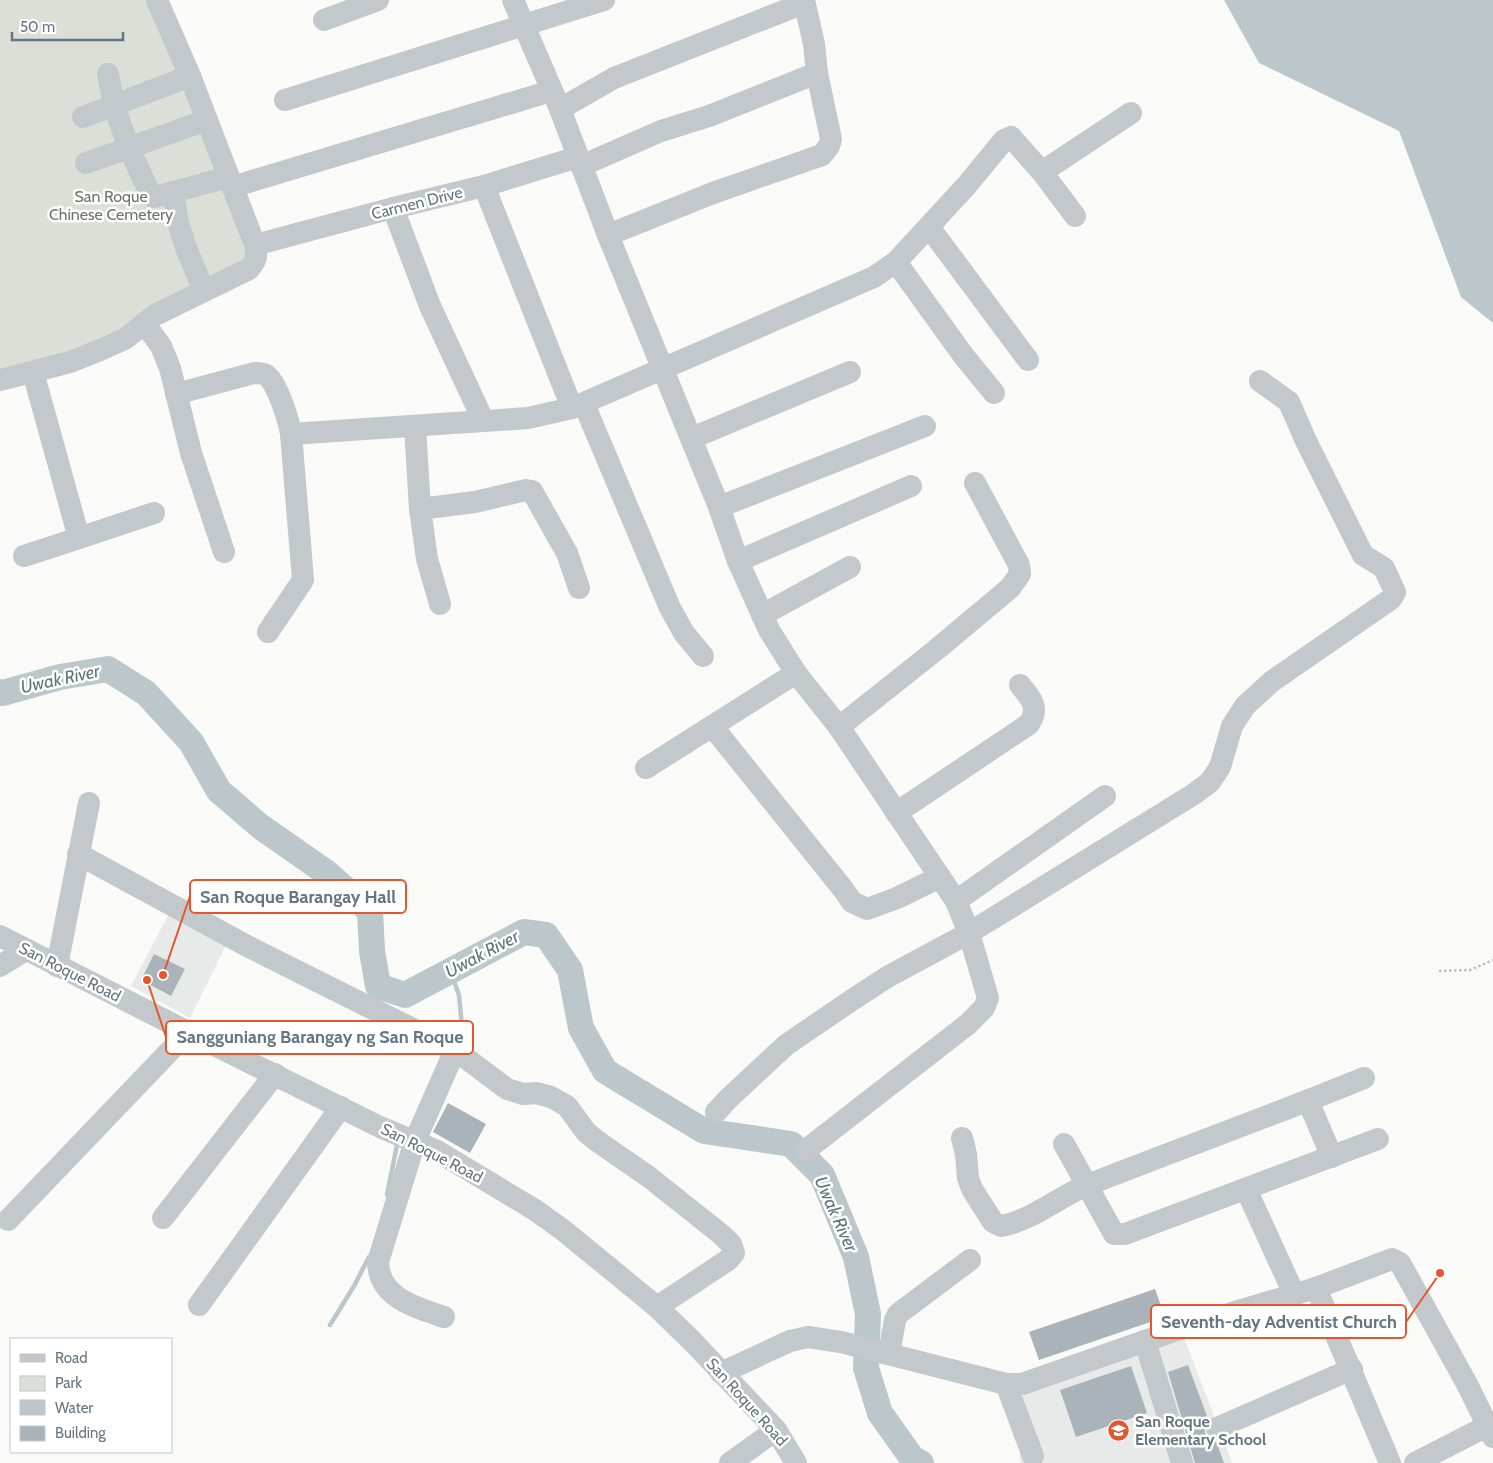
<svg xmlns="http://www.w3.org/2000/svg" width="1493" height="1463" font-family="Cabin,sans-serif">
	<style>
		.built { fill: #e8e9e9 }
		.green { fill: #dadfd7 }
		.water { fill: #bbc7cb }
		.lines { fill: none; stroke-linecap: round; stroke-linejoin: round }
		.stream { stroke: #bbc7cb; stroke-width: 4.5 }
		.river { stroke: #bbc7cb; stroke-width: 26 }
		.building { fill: #aab3b9 }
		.path { stroke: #bbbfc2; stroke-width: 2.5; stroke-dasharray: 2.5 2.5; stroke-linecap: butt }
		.minor { stroke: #c3c8cc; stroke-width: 22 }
		.labels { text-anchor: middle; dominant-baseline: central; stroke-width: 5; stroke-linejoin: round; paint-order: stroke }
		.park-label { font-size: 16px; fill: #687a64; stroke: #fff }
		.street-label { font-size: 16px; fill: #657683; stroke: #fff }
		.poi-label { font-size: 16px; font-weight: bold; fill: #657683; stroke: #fff; text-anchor: start }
		.water-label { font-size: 18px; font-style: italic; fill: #60757c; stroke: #fff }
		.leader { fill: none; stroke: #e4572e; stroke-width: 2 }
		.callout-dot { fill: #e4572e; stroke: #fff; stroke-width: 2 }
		.callout { fill: #fff; stroke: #e4572e; stroke-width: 2 }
		.callout-label { font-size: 18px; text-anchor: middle; font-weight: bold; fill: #657683 }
	</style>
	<rect width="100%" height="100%" fill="#fafaf8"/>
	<g class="built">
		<polygon points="172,908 228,941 190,1018 131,986"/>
		<polygon points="1183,1335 1232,1463 1020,1463 1018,1396"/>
	</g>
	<polygon class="green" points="0,0 147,0 218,171 249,263 130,328 72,355 0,369"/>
	<polygon class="water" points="1224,0 1493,0 1493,323 1461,297 1399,131 1259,63"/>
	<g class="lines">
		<g class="stream">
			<polyline points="453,1043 462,1026 459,995 455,984"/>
			<polyline points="387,1195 397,1145"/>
			<polyline points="330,1325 354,1286 369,1257"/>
		</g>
		<polyline class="river" points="0,692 3,693 60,677 108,669 146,693 191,742 219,791 261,827 327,873 370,911 372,951 378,986 405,995 524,932 546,935 570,970 581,1028 605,1071 704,1131 791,1144 822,1175 856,1257 868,1314 866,1368 880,1413 912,1458 921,1463"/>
	</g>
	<g class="building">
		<polygon points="154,954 185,969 171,996 141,980"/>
		<polygon points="448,1103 486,1124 470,1153 433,1132"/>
		<polygon points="1155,1289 1165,1317 1039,1360 1029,1332"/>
		<polygon points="1188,1365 1208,1419 1204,1426 1205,1433 1209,1438 1216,1441 1224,1463 1195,1463 1168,1372"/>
		<polygon points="1131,1366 1147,1413 1076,1437 1060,1390"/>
	</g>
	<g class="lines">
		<polyline class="path" points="1439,971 1470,970 1493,960"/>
		<g class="minor">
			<polyline points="513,0 560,109 608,235 719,507 738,561 769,630 796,673 839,727 956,901 969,933 988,998 984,1008 968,1024 806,1150"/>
			<polyline points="324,20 378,0"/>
			<polyline points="108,74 114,106 129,148 151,196 155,197 228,177"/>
			<polyline points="285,100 604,0"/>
			<polyline points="560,109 614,78 804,3"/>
			<polyline points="83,117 190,76"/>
			<polyline points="86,163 207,120"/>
			<polyline points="581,166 661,131 709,116 817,73"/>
			<polyline points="1042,172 1075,216"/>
			<polyline points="484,186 572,408"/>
			<polyline points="232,187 551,91"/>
			<polyline points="173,192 178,223 186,248 204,291"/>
			<polyline points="393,208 430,306 483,420"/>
			<polyline points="929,227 1028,360"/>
			<polyline points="608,235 713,193 822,155 829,146 831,139 817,73 814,44 804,0"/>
			<polyline points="255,245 393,208 484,186 578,157"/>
			<polyline points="896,262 963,355 994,393"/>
			<polyline points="144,323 161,346 170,368 191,453 224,552"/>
			<polyline points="33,372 79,538 154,513"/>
			<path d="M0,380L70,362L100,350L125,339L155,315L249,269C257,260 257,256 255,245L190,76L157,0"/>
			<path d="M176,394L254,373C258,373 263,373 266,375C277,382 289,421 291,434L528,418L572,408L874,277L896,262L967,185L1004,140L1011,137L1042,172L1131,113"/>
			<polyline points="584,404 670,608 684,633 703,656"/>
			<polyline points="415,427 420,509 427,559 440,604"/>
			<polyline points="692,438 850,372"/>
			<polyline points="719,507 925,426"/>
			<polyline points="420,509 475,502 526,490 532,491 567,553 579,588"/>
			<polyline points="24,556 79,538"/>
			<polyline points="738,561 911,486"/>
			<polyline points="762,615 850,567"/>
			<polyline points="268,632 303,580 291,434"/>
			<polyline points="712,726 843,889 852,902 867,909 897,898 940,877"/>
			<polyline points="839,727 936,650 1010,588 1020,574 1019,565 975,483"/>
			<polyline points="646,768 796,673"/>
			<path d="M896,813L1029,724C1040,708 1031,698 1020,685"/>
			<polyline points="78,854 251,948 455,1050 507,1089 523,1094 536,1093 551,1097 567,1106 586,1132 597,1141 649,1177 722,1235 731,1244 734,1253 728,1260 657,1307"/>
			<polyline points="956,901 1105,796"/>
			<polyline points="0,936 188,1032 380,1127 437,1151 535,1210 563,1230 657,1307 693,1342 776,1430 796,1463"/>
			<polyline points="0,966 26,950"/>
			<polyline points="57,966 89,803"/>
			<polyline points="1308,1101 1332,1157"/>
			<polyline points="716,1112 728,1099 786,1045 852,1000 889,976 969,933 1194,794 1210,782 1220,767 1232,726 1245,706 1271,682 1391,599 1395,592 1384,568 1363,555 1306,441 1289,402 1260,381"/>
			<path d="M962,1138L966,1154L968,1178L972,1189L993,1222L1001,1226C1034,1220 1059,1196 1090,1184C1181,1148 1274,1115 1364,1078"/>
			<polyline points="1064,1144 1114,1234 1125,1234 1378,1139"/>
			<polyline points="1246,1189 1294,1294"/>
			<polyline points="163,1218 275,1074"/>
			<polyline points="8,1220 188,1032"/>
			<polyline points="1316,1288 1390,1463"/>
			<polyline points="199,1305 341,1107"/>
			<path d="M444,1317C415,1307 379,1298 378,1262L415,1141L455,1050"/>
			<polyline points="1145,1341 1182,1463"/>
			<polyline points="889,1354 895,1320 898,1314 970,1260"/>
			<polyline points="721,1373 790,1341 808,1337 841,1342 1006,1384 1022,1384 1191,1325 1316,1288 1392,1259 1400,1263 1467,1384 1493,1437"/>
			<polyline points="1006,1384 1033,1456"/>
			<polyline points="1217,1428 1352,1369"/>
			<polyline points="730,1463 776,1430"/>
			<polyline points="1415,1463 1487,1426"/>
		</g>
	</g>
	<defs>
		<symbol id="school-disc" viewBox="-11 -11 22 22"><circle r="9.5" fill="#e4572e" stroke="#fff"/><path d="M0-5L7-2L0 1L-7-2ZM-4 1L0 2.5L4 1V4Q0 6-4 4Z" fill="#fff"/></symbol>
	</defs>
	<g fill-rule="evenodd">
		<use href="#school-disc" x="1106" y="1418" width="25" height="25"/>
	</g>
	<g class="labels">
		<g class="park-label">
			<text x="111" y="196">San Roque<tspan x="111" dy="18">Chinese Cemetery</tspan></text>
		</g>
		<g class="street-label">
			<text transform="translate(417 203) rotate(-14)">Carmen Drive</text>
			<text transform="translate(70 972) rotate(27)">San Roque Road</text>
			<text transform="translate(432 1153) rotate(27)">San Roque Road</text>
			<text transform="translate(747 1402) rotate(48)">San Roque Road</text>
		</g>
		<g class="poi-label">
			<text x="1135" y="1421">San Roque<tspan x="1135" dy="18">Elementary School</tspan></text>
		</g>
		<g class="water-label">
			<text transform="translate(60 679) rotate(-12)">Uwak River</text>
			<text transform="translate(482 954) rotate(-28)">Uwak River</text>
			<text transform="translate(836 1214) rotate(66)">Uwak River</text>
		</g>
	</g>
	<path class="leader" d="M163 975L190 896M147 980L166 1037M1440 1273L1406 1322"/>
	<g class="callout-dot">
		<circle cx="163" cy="975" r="5"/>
		<circle cx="147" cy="980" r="5"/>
		<circle cx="1440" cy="1273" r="5"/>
	</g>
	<g class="callout">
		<rect x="190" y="880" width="216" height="33" rx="5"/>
		<rect x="166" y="1021" width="307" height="33" rx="5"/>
		<rect x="1151" y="1305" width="255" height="33" rx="5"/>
	</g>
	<g class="callout-label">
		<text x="298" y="903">San Roque Barangay Hall</text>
		<text x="320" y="1043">Sangguniang Barangay ng San Roque</text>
		<text x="1279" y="1328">Seventh-day Adventist Church</text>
	</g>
	<rect x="10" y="1338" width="162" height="115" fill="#ffffff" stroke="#c1c8cd"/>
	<rect x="20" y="1354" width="25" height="8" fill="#c3c8cc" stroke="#c1c8cd"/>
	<text x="55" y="1363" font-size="15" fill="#657683">Road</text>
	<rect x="20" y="1376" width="25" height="15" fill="#dadfd7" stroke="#c1c8cd"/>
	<text x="55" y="1388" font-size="15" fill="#657683">Park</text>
	<rect x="20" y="1400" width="25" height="15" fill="#bbc7cb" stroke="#c1c8cd"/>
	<text x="55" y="1413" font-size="15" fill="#657683">Water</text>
	<rect x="20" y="1426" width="25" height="15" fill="#aab3b9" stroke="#c1c8cd"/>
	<text x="55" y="1438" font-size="15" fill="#657683">Building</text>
	<path d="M12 32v8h111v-8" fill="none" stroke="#657683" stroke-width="2.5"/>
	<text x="20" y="32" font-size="15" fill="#657683" stroke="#ffffff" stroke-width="4" paint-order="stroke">50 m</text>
</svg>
